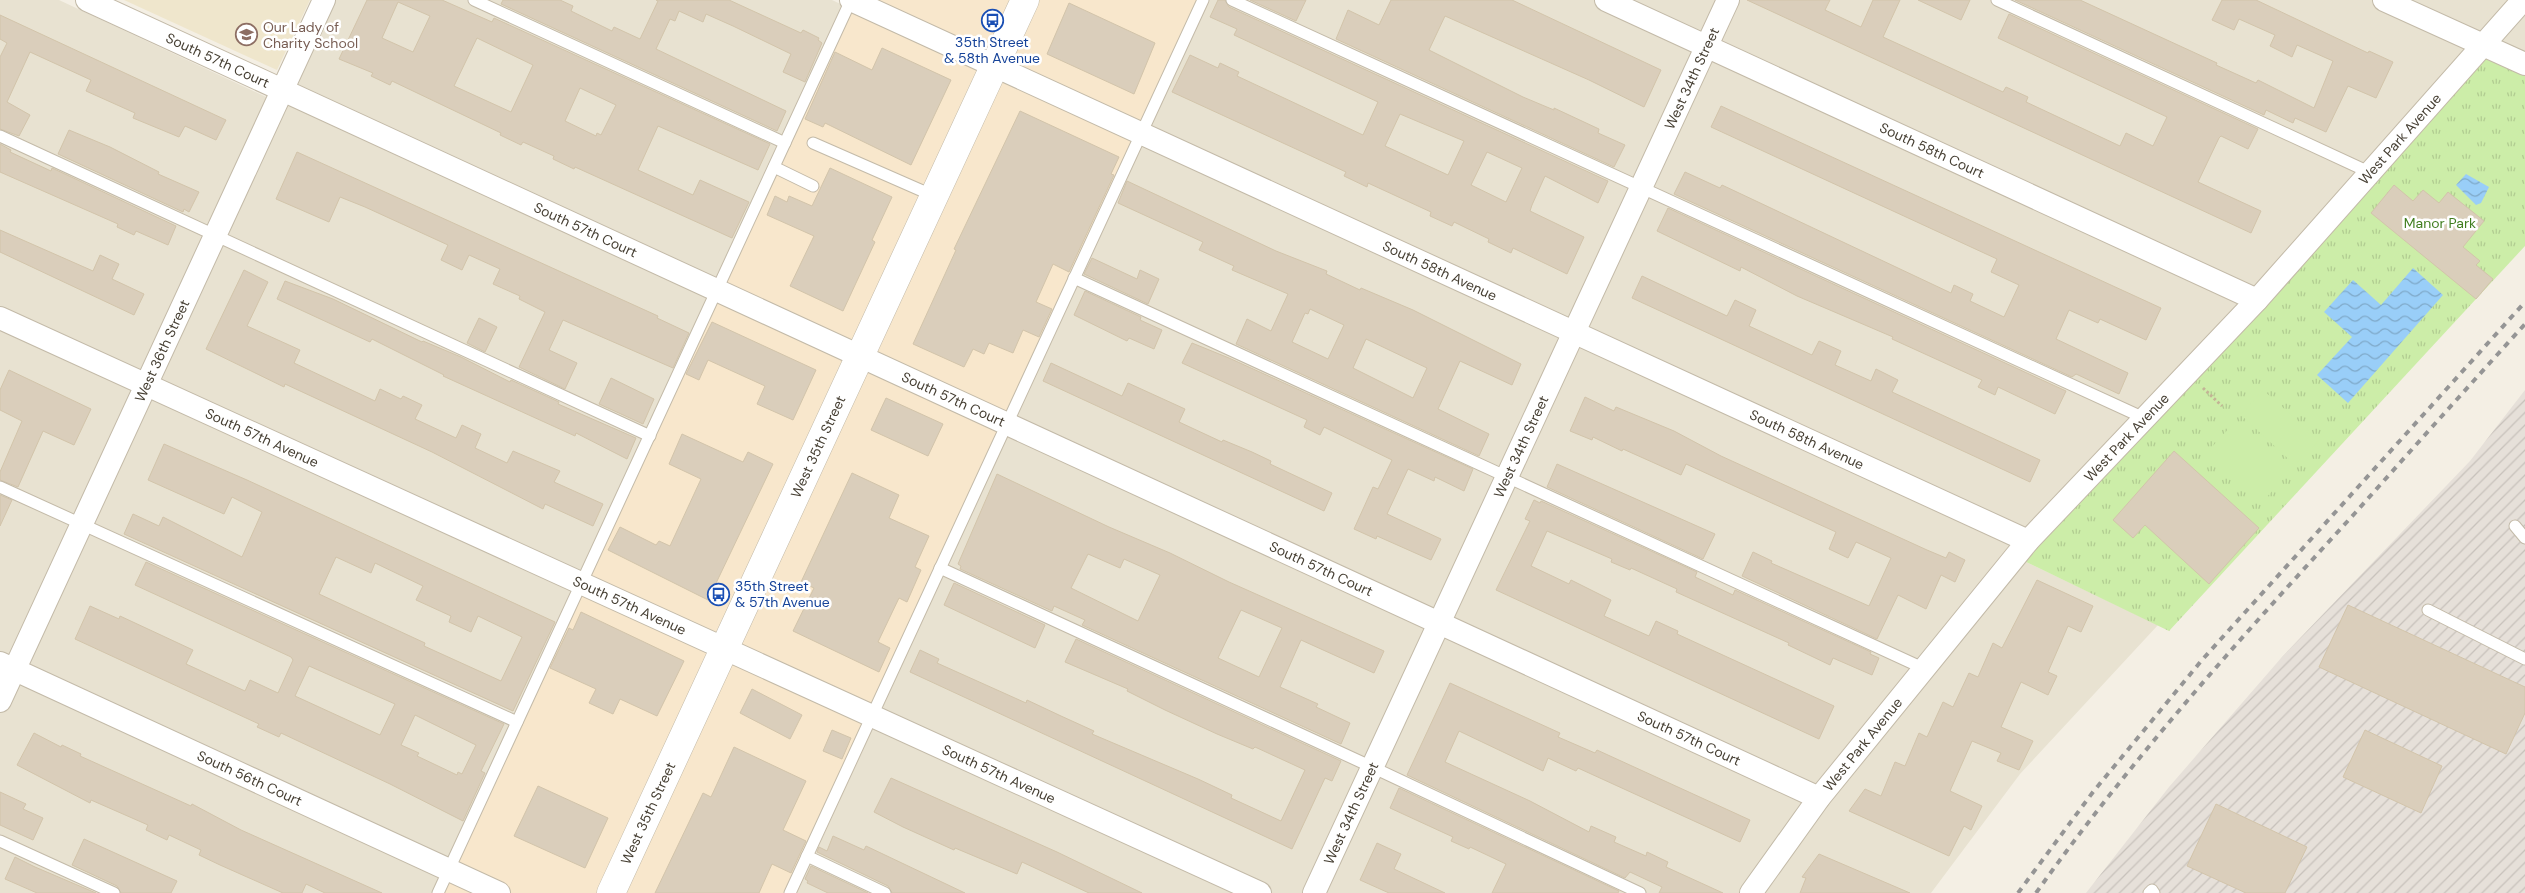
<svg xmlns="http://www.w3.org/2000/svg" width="2525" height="893" font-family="'DM Sans',sans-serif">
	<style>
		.residential { fill: #e8e2d1 }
		.commercial { fill: #f8e7cc }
		.industrial { fill: url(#industrial-furrows) }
		.education { fill: #efe6cc }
		.park { fill: url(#park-tufts) }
		.pitch { fill: #cceda8 }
		.water { fill: url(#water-waves) }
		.building { fill: #dacebb; stroke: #d2c4aa; fill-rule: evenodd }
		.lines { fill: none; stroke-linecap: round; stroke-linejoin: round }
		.service-casing { stroke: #c3baa8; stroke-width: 13 }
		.minor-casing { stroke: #c3baa8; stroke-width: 24 }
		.tertiary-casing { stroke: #c3baa8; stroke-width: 29 }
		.path { stroke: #c3b495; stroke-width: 3; stroke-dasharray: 2.5 2.5; stroke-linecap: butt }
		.service { stroke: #fff; stroke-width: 11 }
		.minor { stroke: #fff; stroke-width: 22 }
		.tertiary { stroke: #fff; stroke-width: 28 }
		.rail { stroke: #959595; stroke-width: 4; stroke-dasharray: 6 6; stroke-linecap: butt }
		.labels { text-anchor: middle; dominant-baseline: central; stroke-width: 5; stroke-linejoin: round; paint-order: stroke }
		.education-label { font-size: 14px; fill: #785e54; stroke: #fff; text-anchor: start }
		.transit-label { font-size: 14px; fill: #164399; stroke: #fff }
		.street-label { font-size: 14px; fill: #463f33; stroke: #fff }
		.park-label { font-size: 14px; fill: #417e20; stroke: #fff }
	</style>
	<defs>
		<pattern id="industrial-furrows" width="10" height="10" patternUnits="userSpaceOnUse" patternTransform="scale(1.25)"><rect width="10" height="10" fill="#e6e0d9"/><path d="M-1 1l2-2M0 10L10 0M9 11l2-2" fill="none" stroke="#c7c1bb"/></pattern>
		<pattern id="park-tufts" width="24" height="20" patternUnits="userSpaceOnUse" patternTransform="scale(1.25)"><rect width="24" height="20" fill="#cceda8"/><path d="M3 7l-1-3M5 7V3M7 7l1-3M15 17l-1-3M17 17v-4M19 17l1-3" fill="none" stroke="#b1cc91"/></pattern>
		<pattern id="water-waves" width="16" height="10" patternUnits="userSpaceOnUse" patternTransform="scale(1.25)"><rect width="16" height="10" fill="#99cef8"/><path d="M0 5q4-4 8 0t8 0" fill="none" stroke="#7fa9c9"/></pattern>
	</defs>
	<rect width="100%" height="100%" fill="#f4efe4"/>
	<g class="residential">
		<polygon points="0,0 59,0 281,104 330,0 832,0 851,9 443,893 0,893"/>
		<polygon points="1208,0 2518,0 2028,533 1746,893 797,893"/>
		<polygon points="2525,5 2525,58 2491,43"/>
		<polygon points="2022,560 2158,625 2020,774 1931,893 1759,893 1818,810"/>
	</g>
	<polygon class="commercial" points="855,0 1208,0 797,893 443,893"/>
	<polygon class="industrial" points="2525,390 2525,893 2086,893 2169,787 2282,657 2470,461"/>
	<polygon class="education" points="124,0 310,0 277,70"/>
	<polygon class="park" points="2486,57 2525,75 2525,246 2169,631 2022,560"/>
	<g class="pitch">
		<polygon points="2263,390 2319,440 2295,465 2241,415"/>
		<polygon points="2233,424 2288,474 2265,499 2210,449"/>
	</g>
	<g class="water">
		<polygon points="2466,174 2489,187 2481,203 2476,205 2456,185"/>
		<polygon points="2413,268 2443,295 2348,403 2317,375 2352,337 2324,312 2353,280 2381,305"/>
	</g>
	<g class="building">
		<path d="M367,0H442L492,22L494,18L770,144L758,170L658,126L638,170L693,195L700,180L749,202L732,238L575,167L574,169L553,159L554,156L523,142L521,145L500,135L501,133L392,81L390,85L371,76L373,73L339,59ZM398,2L430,16L413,52L382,38ZM477,38L533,65L511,112L454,86ZM580,88L616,105L601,135L597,133L596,136L565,121Z"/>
		<polygon points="503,0 560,0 573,6 571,11 612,31 614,27 640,39 658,1 656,0 729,0 801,33 803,30 819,38 818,40 822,43 805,82 783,72 791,54 733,26 706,14 703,22 679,11 675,21 670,19 656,49 786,111 777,131 501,4"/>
		<path d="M1218,0H1225L1229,7L1608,181L1598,203L1545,176L1532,205L1530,211L1584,237L1567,274L1513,248L1511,253L1488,242L1489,239L1454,222L1452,226L1430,216L1431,212L1368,183L1367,187L1344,176L1346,172L1172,92L1190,55L1218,68L1220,63L1239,72L1237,76L1363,135L1378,102L1234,35L1237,29L1210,17ZM1400,114L1464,141L1448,175L1385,146ZM1487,152L1522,168L1506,202L1471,185Z"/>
		<polygon points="1250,0 1306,0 1296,21"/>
		<polygon points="1391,0 1512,0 1661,70 1644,107 1589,80 1445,16 1429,50 1523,97 1554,110 1554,108 1599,129 1598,133 1625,145 1614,167 1336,39 1348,10 1379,25"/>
		<polygon points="1747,0 1830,0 1825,10 1861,27 1873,0 1900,0 1883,37 2003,92 2006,87 2028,97 2026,102 2120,146 2126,133 2153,146 2167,117 1998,38 2009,14 2258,129 2248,149 2221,136 2219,138 2198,182 2261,211 2251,233"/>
		<polygon points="1918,0 1970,0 1961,20"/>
		<polygon points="2015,0 2080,0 2217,63 2216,65 2256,83 2258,80 2314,108 2333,61 2297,45 2292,57 2270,46 2275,35 2239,19 2234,30 2212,20 2222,0 2256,0 2368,53 2369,51 2393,62 2376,98 2348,86 2326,132 2295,118 2293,123 2266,110 2264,115"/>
		<polygon points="1069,3 1155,43 1134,94 1047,54"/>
		<polygon points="0,15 226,120 216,140 185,126 179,137 133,118 135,113 86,91 91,80 30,52 7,102 30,115 19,136 0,129 0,57 7,43 0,39"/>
		<polygon points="882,48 951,80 911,165 825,123 823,127 805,119 835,52 872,70"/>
		<polygon points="1721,106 2161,308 2146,340 2100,319 2098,323 2069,310 2056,339 2128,373 2119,394 2076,374 2072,377 1674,194 1685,172 1720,188 1722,185 1951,293 1954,285 1973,294 1970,301 2004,317 2019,285 1991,272 1997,259 1711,127"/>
		<polygon points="1020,111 1119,157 1111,174 1114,175 1069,272 1053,264 1036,302 1052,309 1039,337 1023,330 1013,353 989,343 984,354 973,349 964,367 913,344 956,250 954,249"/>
		<polygon points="69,130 110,147 159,172 158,174 199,192 189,212 184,209 183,212 58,154"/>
		<polygon points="0,144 11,150 10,152 51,171 52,168 176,226 168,245 136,231 134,235 117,227 118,224 0,172"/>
		<polygon points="297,152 658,316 657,318 689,333 673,368 563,320 549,350 577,363 565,389 519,367 545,312 519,299 520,296 493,284 500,269 469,255 462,270 441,260 448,245 365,207 340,197 329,222 276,199"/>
		<polygon points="830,168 892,197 872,240 875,242 843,311 790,286 814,236 767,215 775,196 787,202 789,196 812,206"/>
		<path d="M1127,181L1276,251L1327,271L1326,274L1360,290L1361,288L1413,310L1521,364L1512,385L1460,361L1438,409L1489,434L1479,456L1236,344L1247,319L1271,331L1288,294L1232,270L1234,266L1199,250L1203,242L1118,203ZM1310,309L1344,325L1328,359L1292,342L1305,313L1308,314ZM1366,339L1427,368L1413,398L1353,368Z"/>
		<polygon points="2394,185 2413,201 2423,190 2439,203 2448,192 2484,221 2463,247 2480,261 2476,265 2493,279 2476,299 2371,213"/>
		<polygon points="1668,208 2066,391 2055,414 1998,387 1995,395 1978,387 1982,380 1892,339 1893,337 1797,296 1741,267 1740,271 1657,231"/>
		<polygon points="0,230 93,271 100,255 119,264 112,279 144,294 134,315 0,252"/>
		<polygon points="1092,258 1137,279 1140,270 1159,279 1148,304 1084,274"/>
		<polygon points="244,270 268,282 247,326 300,350 294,363 375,401 380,389 401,399 403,396 422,405 415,419 456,438 462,425 481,434 475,448 507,463 513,451 560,471 554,482 603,504 593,526 545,504 543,509 432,452 285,384 284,387 206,349"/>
		<polygon points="1642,276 1727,316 1735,300 1756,310 1749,326 1812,355 1819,341 1841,351 1835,365 1871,381 1876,369 1898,380 1892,392 2040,460 2030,482 1632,298"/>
		<polygon points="285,281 333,299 422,342 423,341 461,357 510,382 511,380 559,402 558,404 636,438 627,459 576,433 575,436 443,376 444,375 372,339 370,342 277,299"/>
		<polygon points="1085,291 1141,317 1140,320 1162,330 1154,349 1129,338 1127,341 1074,315"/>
		<polygon points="479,318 497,327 485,352 467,343"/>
		<polygon points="712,322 816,370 793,420 757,404 765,386 708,360 699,380 686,374"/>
		<polygon points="1192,343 1229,358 1473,469 1464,491 1435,477 1434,481 1408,469 1387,514 1441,539 1431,560 1377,536 1376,539 1354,529 1373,487 1378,489 1392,460 1324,427 1320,435 1304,427 1307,420 1182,363"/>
		<polygon points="1051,363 1122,396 1128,383 1185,409 1179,422 1222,442 1223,440 1252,452 1271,461 1270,464 1332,493 1324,511 1043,381"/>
		<polygon points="9,370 91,409 74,445 43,431 18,487 0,480 0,472 22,421 0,410 0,390"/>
		<polygon points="611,378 654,399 643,424 599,404"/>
		<polygon points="1585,397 1614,411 1616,407 1674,431 1721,456 1927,550 1946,558 1949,552 1965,560 1955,582 1941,575 1926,609 1898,595 1877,639 1742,576 1753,552 1772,561 1771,563 1869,606 1891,558 1856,542 1848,558 1829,549 1836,532 1721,480 1686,464 1681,475 1623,449 1622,451 1593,437 1592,440 1570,431"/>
		<polygon points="886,398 943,424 928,456 871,430"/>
		<polygon points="682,434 743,462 748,452 773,464 708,600 608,550 620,527 656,545 659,541 670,546 701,479 669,464"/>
		<path d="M164,444L247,480L555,622L513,711L124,534L133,514L159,526L163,517L242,557L262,512L232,497L224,514L148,480ZM336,557L371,573L375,563L423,586L416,600L451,616L449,622L471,632L478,616L522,637L501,681L424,646L425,643L319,594Z"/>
		<polygon points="2174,451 2259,528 2209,584 2145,525 2133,538 2113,520"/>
		<polygon points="1557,464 1715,534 1703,559 1547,487"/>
		<polygon points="852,473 899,495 889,518 929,536 915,567 921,570 907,602 899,598 878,642 890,648 879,672 793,631 814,588 801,582"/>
		<path d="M997,474L1109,527L1170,553L1229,582L1384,651L1374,673L1301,640L1280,687L1318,704L1316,707L1350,723L1341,744L1082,625L1085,620L1054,606L1052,611L960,569L961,566L958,564ZM1088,554L1120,568L1124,559L1160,575L1138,621L1071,588ZM1241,610L1282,628L1259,677L1218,658Z"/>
		<polygon points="0,495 12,500 0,526"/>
		<polygon points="1534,500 1540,503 1541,501 1697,572 1695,577 1733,595 1735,590 1871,652 1870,654 1879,658 1872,675 1833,658 1830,665 1788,645 1789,643 1676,592 1677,589 1631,568 1630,570 1611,562 1612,559 1547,531 1531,566 1569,584 1571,580 1611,600 1604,616 1649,636 1656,621 1678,631 1677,634 1834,706 1819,739 1496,590 1530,521 1525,519"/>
		<path d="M146,562L504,724L481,771L485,773L463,821L390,784L281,733L279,737L257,727L259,724L75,639L90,606L119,619L120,616L193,650L186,664L245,691L250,680L278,693L293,660L291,657L135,585ZM309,666L395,704L380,735L295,696ZM415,715L476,745L462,774L458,772L457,775L417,756L419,753L401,745Z"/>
		<polygon points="2037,580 2093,606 2081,632 2068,626 2048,672 2057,676 2048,695 2021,682 2001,727 2033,741 2019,770 1997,761 2001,753 1972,741 1950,791 1982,806 1971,830 1964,826 1949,856 1849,811 1865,789 1881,796 1895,762 1905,766 1919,733 1927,737 1943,702 1953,707 1969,673 1978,677 1993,643 2002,648"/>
		<polygon points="954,583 1045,625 1035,648 944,605"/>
		<polygon points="2348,605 2525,687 2525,713 2506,754 2319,667"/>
		<polygon points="581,612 684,661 657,716 620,699 613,714 589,703 596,689 550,668 569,628 573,630"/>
		<polygon points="1076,639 1341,761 1332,781 1325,778 1292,849 910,672 920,650 939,659 937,663 1026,703 1027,700 1061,716 1094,731 1092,734 1198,779 1232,795 1231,798 1281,821 1305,770 1255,747 1253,749 1217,734 1165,710 1127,691 1128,689 1065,662"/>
		<polygon points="1450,683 1560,733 1558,737 1595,753 1597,750 1750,820 1740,842 1578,768 1576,771 1548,758 1543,771 1459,731 1445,762 1530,801 1589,832 1591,826 1616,837 1614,842 1646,856 1647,852 1668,862 1666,867 1723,893 1659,893 1662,887 1630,872 1625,878 1407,775"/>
		<polygon points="752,689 802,715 790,739 740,713"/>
		<polygon points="832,730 851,738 842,759 823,751"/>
		<polygon points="2365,730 2442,766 2421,813 2343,777"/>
		<polygon points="34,733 61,747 62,745 81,754 80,756 191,806 192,804 241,830 382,893 325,893 306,884 302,893 283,893 220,865 199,855 201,850 169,835 167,840 146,830 148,825 91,800 90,803 17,765"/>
		<polygon points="734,747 806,781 783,830 806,841 791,873 772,864 759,893 655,893 703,793 711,797"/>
		<polygon points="891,778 1057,852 1142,893 1089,893 1022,862 1017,874 955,848 954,850 903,827 874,812"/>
		<polygon points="538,786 608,818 585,868 514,836"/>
		<polygon points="1399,788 1619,891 1618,893 1492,893 1506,864 1470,847 1469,849 1451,841 1453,837 1390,808"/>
		<polygon points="0,792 26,804 23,809 43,818 33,840 0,825"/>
		<polygon points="2216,804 2307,847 2285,893 2246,893 2187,866"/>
		<polygon points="833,836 864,850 866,846 965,893 892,893 888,886 817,852 819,847 827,851"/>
		<polygon points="84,839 177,881 171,893 121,893 117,886 72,865"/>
		<polygon points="1377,843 1401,854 1394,869 1445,893 1389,893 1360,880"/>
		<polygon points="1819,854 1910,893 1800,893 1806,878 1802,877"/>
		<polygon points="15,857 35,867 96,893 37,893 5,879"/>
		<polygon points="811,866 868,893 828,893 807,883 808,881 805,879"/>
	</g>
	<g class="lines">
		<defs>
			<g id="service">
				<polyline points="474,0 785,143"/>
				<polyline points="1232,0 2144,418"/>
				<polyline points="1997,0 2371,173"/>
				<polyline points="0,136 650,436"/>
				<polyline points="813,143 934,196"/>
				<polyline points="774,167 813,186"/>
				<polyline points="1074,278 1925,669"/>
				<polyline points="0,487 517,722"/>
				<polyline points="2515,526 2525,538"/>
				<polyline points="940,568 1372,767 1640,893"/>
				<polyline points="2428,610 2525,659"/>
				<polyline points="0,841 114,893"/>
				<polyline points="807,856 885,893"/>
				<polyline points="438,893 851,0"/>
				<polyline points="790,893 1203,0"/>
				<polyline points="2149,893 2152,890 2154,893"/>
			</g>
			<g id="minor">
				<path id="s1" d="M87,0L1819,798"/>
				<path id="s2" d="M851,0L2028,541"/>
				<path id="s3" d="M1606,0L2257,300"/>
				<polyline points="2384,0 2525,64"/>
				<path id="s4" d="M0,318L1260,893"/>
				<path id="s5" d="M0,663L499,893"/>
				<path id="s6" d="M0,701L324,0"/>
				<path id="s7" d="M1314,893L1728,0"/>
				<path id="s8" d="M1751,893L1819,798L2028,541L2257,300L2523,0"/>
			</g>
			<g id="tertiary">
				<path id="s9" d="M611,893L1025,0"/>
			</g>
		</defs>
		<use href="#service" class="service-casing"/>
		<use href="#minor" class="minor-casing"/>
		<use href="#tertiary" class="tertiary-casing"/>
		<polyline class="path" points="2203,388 2222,406"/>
		<use href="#service" class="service"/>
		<use href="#minor" class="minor"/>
		<use href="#tertiary" class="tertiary"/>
		<g class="rail">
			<polyline points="2018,893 2093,792 2202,660 2525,302"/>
			<path d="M2036,893C2132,758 2244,634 2356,512C2412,449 2468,387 2525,324"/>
		</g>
	</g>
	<defs>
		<symbol id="bus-ring" viewBox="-11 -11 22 22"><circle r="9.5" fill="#fff" stroke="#1a4fb4" stroke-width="1.5"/><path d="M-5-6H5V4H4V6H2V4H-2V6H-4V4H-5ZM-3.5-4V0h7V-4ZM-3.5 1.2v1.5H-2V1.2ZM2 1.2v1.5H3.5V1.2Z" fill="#1a4fb4"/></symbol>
		<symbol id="school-ring" viewBox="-11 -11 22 22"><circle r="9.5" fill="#fff" stroke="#8d6e63" stroke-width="1.5"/><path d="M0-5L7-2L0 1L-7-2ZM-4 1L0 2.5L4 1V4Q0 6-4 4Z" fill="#8d6e63"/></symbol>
	</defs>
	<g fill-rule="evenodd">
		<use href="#bus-ring" x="980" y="8" width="25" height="25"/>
		<use href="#school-ring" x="234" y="22" width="25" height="25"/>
		<use href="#bus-ring" x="706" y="582" width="25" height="25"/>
	</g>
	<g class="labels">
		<g class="education-label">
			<text x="263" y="27">Our Lady of<tspan x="263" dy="16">Charity School</tspan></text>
		</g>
		<g class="transit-label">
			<text x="992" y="42">35th Street<tspan x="992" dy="16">&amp; 58th Avenue</tspan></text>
			<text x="735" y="586" text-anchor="start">35th Street<tspan x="735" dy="16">&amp; 57th Avenue</tspan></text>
		</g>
		<g class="street-label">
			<text stroke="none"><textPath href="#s1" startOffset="144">South 57th Court</textPath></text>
			<text stroke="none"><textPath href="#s7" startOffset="898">West 34th Street</textPath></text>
			<text stroke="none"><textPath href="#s8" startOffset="996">West Park Avenue</textPath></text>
			<text stroke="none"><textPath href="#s3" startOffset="359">South 58th Court</textPath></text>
			<text stroke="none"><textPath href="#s1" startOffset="549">South 57th Court</textPath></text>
			<text stroke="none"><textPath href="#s2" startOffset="648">South 58th Avenue</textPath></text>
			<text stroke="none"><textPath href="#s6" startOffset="386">West 36th Street</textPath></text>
			<text stroke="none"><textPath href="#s1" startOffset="954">South 57th Court</textPath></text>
			<text stroke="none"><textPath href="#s4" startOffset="288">South 57th Avenue</textPath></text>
			<text stroke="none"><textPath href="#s8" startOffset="591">West Park Avenue</textPath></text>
			<text stroke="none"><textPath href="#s2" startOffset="1052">South 58th Avenue</textPath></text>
			<text stroke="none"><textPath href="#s7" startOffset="492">West 34th Street</textPath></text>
			<text stroke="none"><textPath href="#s9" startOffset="492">West 35th Street</textPath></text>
			<text stroke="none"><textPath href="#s1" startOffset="1359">South 57th Court</textPath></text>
			<text stroke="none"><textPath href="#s4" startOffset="692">South 57th Avenue</textPath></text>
			<text stroke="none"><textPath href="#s1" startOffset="1764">South 57th Court</textPath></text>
			<text stroke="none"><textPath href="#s8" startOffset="186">West Park Avenue</textPath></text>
			<text stroke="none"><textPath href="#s4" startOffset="1098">South 57th Avenue</textPath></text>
			<text stroke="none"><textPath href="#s5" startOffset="275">South 56th Court</textPath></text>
			<text stroke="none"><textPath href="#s9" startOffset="88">West 35th Street</textPath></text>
			<text stroke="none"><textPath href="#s7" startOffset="88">West 34th Street</textPath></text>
		</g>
		<g class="park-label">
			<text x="2440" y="223">Manor Park</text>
		</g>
	</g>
</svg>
